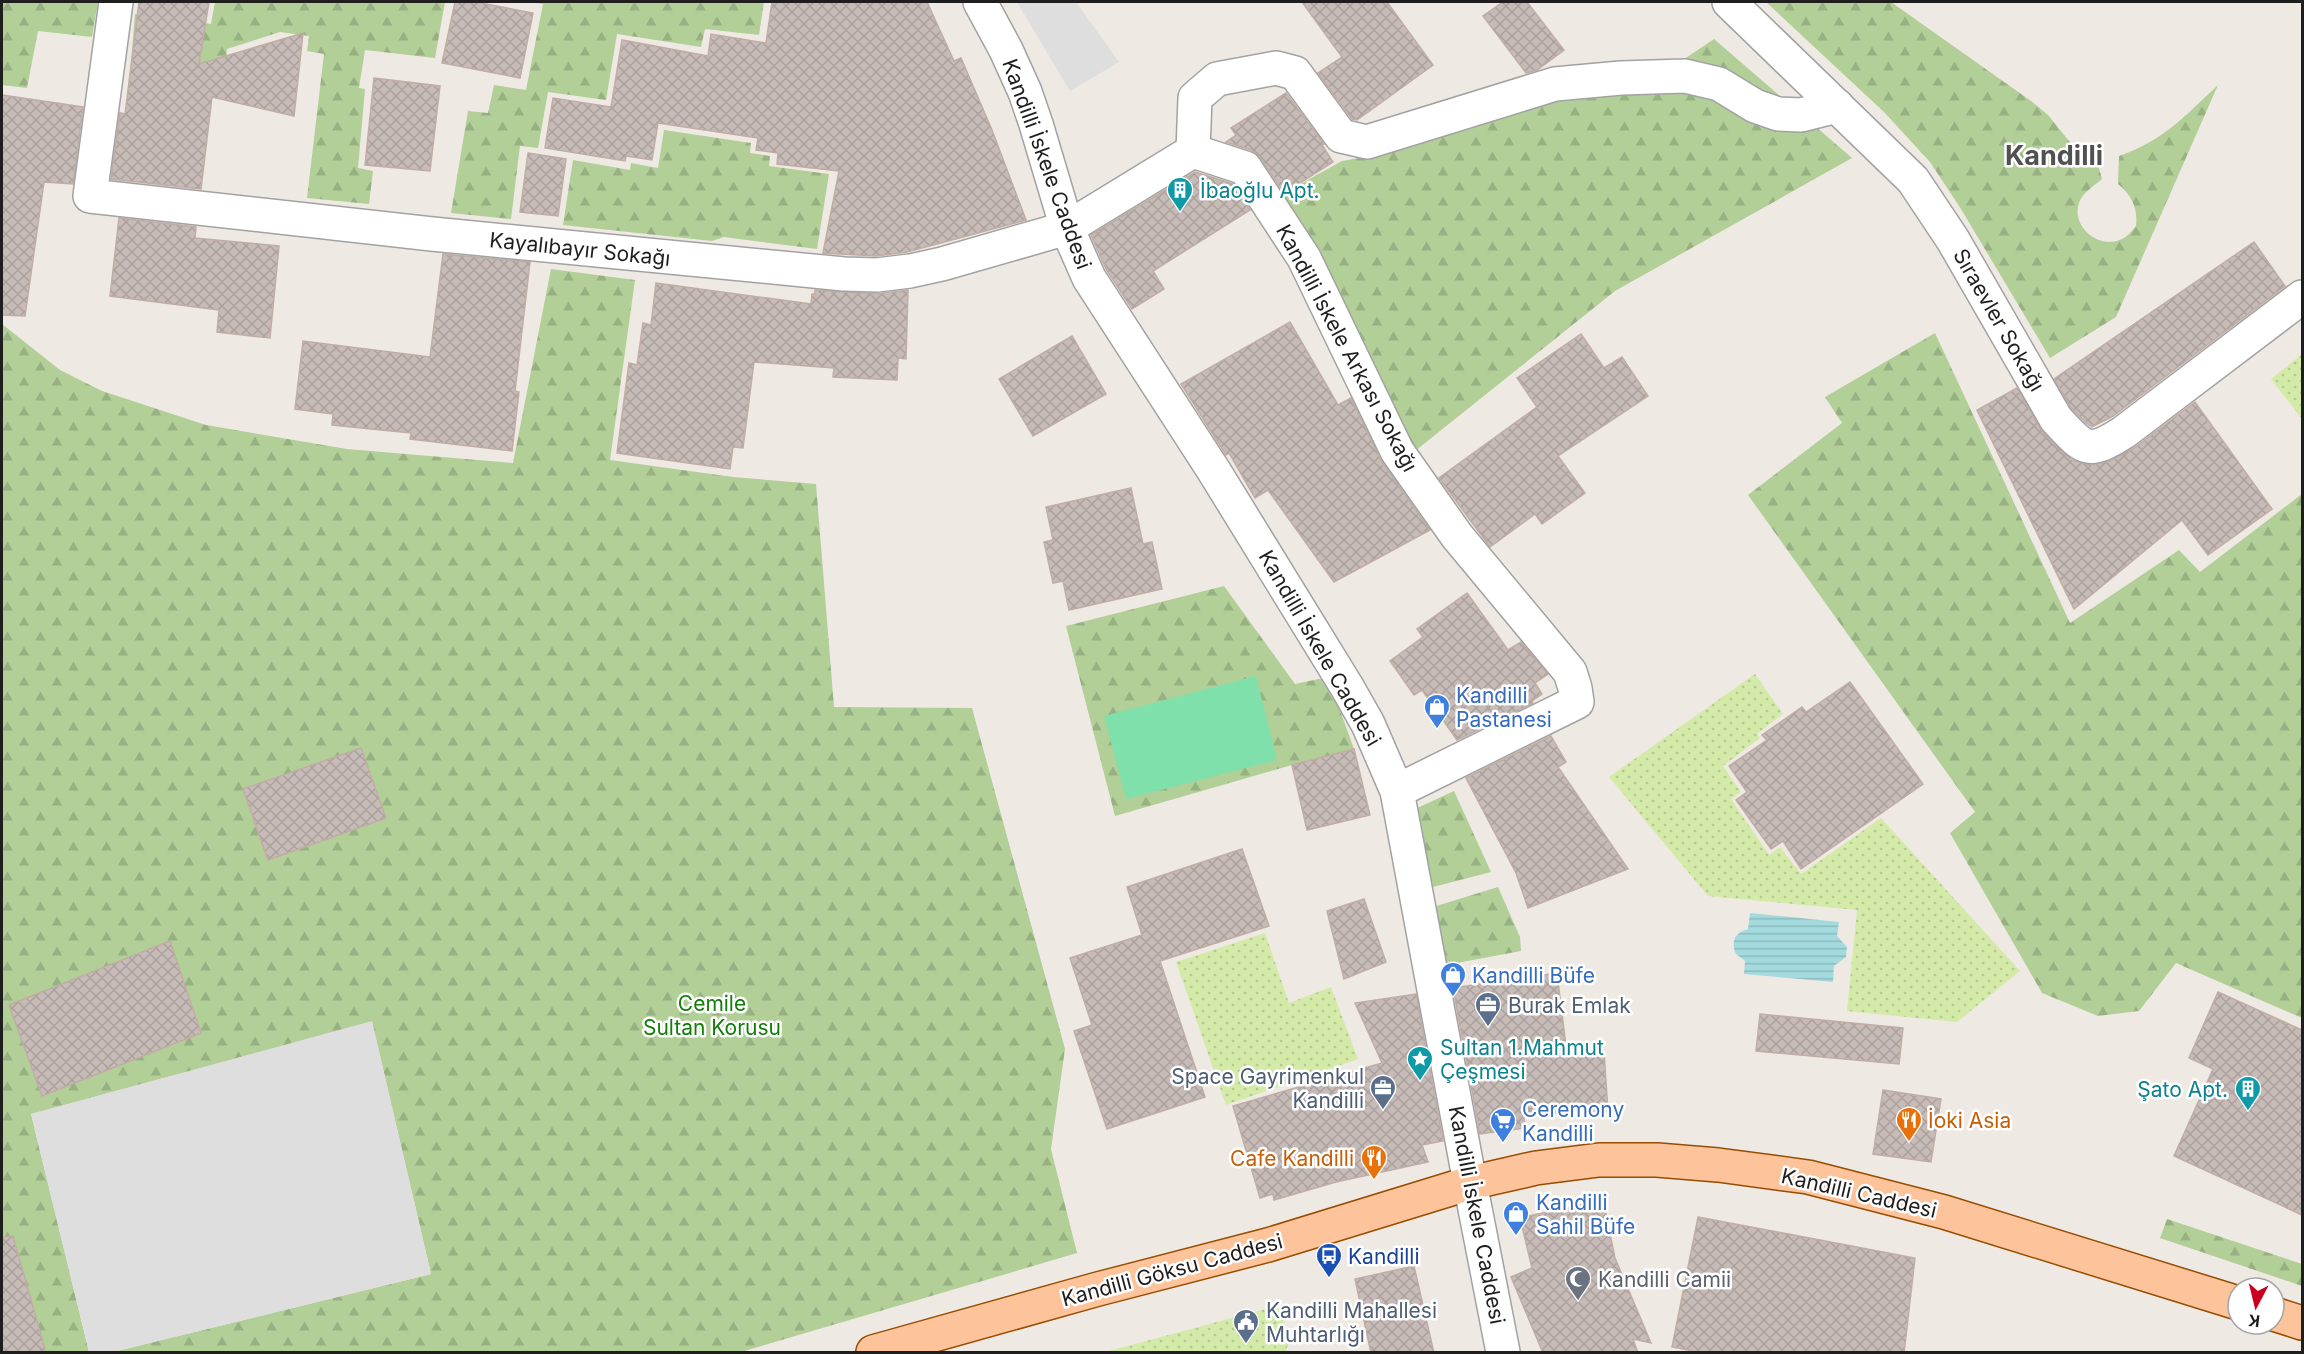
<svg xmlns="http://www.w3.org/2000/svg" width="2304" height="1354" font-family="Inter,sans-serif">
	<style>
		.grass { fill: url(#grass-dots) }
		.forest { fill: url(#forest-firs) }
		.pitch { fill: #80e0ab }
		.parking { fill: #dedede }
		.water { fill: url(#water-rules) }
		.building { fill: url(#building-cross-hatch); stroke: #c1ada5; stroke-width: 1.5 }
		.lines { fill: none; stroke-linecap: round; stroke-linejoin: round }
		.minor-casing { stroke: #a2a2a2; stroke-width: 36 }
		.tertiary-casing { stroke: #a2a2a2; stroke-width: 36 }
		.primary-casing { stroke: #974d00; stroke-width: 36 }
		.minor { stroke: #fff; stroke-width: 33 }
		.tertiary { stroke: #fff; stroke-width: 33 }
		.primary { stroke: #fdc39a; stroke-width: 33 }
		.labels { text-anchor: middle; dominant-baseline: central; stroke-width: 5; stroke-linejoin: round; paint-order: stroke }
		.street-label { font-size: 21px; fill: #1e1e1e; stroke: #fff }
		.culture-label { font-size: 21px; fill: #0d838f; stroke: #fff; text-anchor: start }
		.shop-label { font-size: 21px; fill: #366cbe; stroke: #fff; text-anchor: start }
		.park-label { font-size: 21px; fill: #127e09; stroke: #fff }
		.service-label { font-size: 21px; fill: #4e5e75; stroke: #fff; text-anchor: start }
		.food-label { font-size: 21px; fill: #c56008; stroke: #fff; text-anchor: start }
		.transit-label { font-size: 21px; fill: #164399; stroke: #fff; text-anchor: start }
		.worship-label { font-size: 21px; fill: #5b616d; stroke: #fff; text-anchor: start }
		.district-label { font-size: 27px; font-weight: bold; fill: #515151; stroke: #fff }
	</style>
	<defs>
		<pattern id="grass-dots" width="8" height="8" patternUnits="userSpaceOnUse" patternTransform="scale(1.5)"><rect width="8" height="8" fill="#d3eaa8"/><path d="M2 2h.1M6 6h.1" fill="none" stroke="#b5c890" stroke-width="1.8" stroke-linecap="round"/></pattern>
		<pattern id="forest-firs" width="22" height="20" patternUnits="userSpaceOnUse" patternTransform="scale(1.5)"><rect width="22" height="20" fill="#b1cf97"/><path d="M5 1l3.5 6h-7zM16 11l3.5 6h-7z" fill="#98b182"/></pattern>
		<pattern id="water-rules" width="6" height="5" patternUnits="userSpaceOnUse" patternTransform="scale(1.5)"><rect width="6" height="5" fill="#a3dade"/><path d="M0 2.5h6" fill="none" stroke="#8cbbbe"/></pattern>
		<pattern id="building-cross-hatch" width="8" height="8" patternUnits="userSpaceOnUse" patternTransform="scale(1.5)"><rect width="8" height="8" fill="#c7bbb7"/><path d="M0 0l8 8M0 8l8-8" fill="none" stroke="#aaa09d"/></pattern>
	</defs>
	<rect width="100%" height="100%" fill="#efe9e3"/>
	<g class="grass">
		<polygon points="2302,354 2302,419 2271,379"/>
		<polygon points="1755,674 1783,714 1757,734 1760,738 1723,766 1741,792 1731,799 1769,855 1780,847 1801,874 1881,818 2020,971 1957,1022 1847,1011 1857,910 1708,896 1609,777"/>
		<polygon points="1265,933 1289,1003 1331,987 1358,1059 1226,1105 1176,962"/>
		<polygon points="1280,1305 1290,1341 1285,1352 1105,1352"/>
	</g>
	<g class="forest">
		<polygon points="2,2 98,2 92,37 38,31 27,88 2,85"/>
		<polygon points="215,2 445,2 435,58 365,50 359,88 365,89 358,168 373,171 369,204 307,198 324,54 307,51 309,36 280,32 227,49 224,84 130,76 135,14 211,24"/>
		<polygon points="528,2 764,2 759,35 705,29 701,47 617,34 606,100 548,92 538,148 520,146 511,219 451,213 468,111 488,113 494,85 526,90 543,4"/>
		<path d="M1766,2H1891L2031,101L2048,115L2073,146L2086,157L2097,161L2102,179C2094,186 2082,193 2079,203C2071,227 2099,250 2122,239C2128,236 2132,231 2136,226C2138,209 2132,195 2118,184L2119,156C2164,140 2184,117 2218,85L2116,317L2050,358L1961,209L1930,162L1884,112Z"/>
		<polygon points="1714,39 1852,158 1615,291 1415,451 1275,198 1342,161 1393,152 1584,85 1647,84"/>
		<polygon points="664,130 751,143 750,153 770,156 769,166 829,174 817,249 724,237 712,241 563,225 573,160 630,170 631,163 658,168"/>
		<polygon points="551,269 635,280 610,460 733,477 816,484 834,707 972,708 1065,1049 1051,1149 1077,1253 741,1352 113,1352 431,1274 372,1022 31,1114 89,1352 2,1352 2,324 60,370 102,391 206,425 347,449 513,463"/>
		<polygon points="1935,333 2070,623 2179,550 2200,572 2302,494 2302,1018 2176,963 2139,1011 2098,1016 2042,993 1950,833 1975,812 1748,495 1842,423 1825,397"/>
		<polygon points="1224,586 1295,684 1328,677 1354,749 1292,765 1115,816 1066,626"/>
		<polygon points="1454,791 1491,872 1433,887 1413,810"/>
		<polygon points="1498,887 1520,937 1521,951 1446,965 1433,907"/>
		<polygon points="2167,1219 2302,1264 2302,1286 2160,1238"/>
	</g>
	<polygon class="pitch" points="1256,676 1277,760 1126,799 1104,716"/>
	<g class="parking">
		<polygon points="1017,2 1076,2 1119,62 1070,91"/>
		<polygon points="372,1021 431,1274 113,1352 89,1352 31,1114"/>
	</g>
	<path class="water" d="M1750,913L1839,922L1837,936L1847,947L1846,957L1834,966L1833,982L1744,974L1745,961L1736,954C1730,941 1736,932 1748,929Z"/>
	<g class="building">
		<polygon points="139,2 209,2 199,64 303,33 294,116 212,97 201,189 111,179 120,113 125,114"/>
		<polygon points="455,2 476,2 533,13 520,78 442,63"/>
		<polygon points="772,2 927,2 954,61 961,58 992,130 1026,220 907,252 876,256 823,253 839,171 777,164 778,153 756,150 758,138 658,123 652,160 626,156 625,161 545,148 553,98 611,107 622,40 708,56 711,34 766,43"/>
		<polygon points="1302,2 1387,2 1433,65 1357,120 1352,119 1318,73 1342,57"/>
		<polygon points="1503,2 1527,2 1564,50 1537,70 1526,73 1483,16"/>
		<polygon points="374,78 440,86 430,171 365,165"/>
		<polygon points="1286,93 1324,144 1322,145 1333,162 1284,193 1260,157 1251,150 1226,142 1236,135 1231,128"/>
		<polygon points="2,95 83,107 73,184 44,182 25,316 2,315"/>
		<polygon points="528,153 566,159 558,216 520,212"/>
		<polygon points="1195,172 1233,184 1250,210 1153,271 1164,289 1132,309 1106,269 1091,235"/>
		<polygon points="119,218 196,227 195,238 279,246 270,338 217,332 219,310 110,296"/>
		<polygon points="2254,242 2285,286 2113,416 2092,427 2086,423 2071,408 2054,379"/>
		<polygon points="443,254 530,262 515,391 519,392 512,451 410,439 411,433 332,425 333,414 295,409 303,341 430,357"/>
		<polygon points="656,283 811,304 812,294 815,294 815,290 876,294 908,290 906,359 898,358 897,380 833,377 834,368 754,362 743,448 733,447 730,469 617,453 629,363 637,365 643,323 651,325"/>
		<polygon points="1290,322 1338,405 1351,398 1382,462 1430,530 1334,582 1268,490 1255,498 1229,453 1226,455 1181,384"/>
		<polygon points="1581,334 1604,368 1622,357 1648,396 1558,456 1585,493 1542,524 1535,514 1490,547 1439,478 1537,407 1517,378"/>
		<polygon points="1072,336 1106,394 1033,436 999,379"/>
		<polygon points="2017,388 2040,428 2052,442 2072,460 2092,465 2110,461 2134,448 2195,402 2272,509 2208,555 2182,520 2074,609 1977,410"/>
		<polygon points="1131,488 1143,544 1152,542 1162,589 1069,610 1063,581 1053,583 1044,542 1053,540 1046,507"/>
		<polygon points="1467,593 1508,650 1521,642 1548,674 1535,683 1542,694 1532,701 1533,703 1457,740 1422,690 1414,695 1390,661 1423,637 1417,629"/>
		<polygon points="1850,682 1923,784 1801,869 1783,841 1771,849 1736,800 1747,792 1729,766 1767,740 1762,735 1802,707 1806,712"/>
		<polygon points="1551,736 1566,762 1558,767 1628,869 1528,908 1516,873 1466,778"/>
		<polygon points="361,748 386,818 268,860 243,789"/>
		<polygon points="1354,749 1370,815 1307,830 1292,765"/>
		<polygon points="1242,849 1269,926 1160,961 1205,1097 1107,1129 1074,1031 1092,1025 1070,958 1142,935 1127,887"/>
		<polygon points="1364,899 1386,962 1344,979 1327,911"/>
		<polygon points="170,941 201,1033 42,1096 9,1005"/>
		<polygon points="1557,973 1567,1054 1604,1052 1608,1111 1524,1115 1525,1128 1480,1134 1453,988"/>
		<polygon points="2218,992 2302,1030 2302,1215 2174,1156 2213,1069 2189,1058"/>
		<polygon points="1416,994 1443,1141 1422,1145 1428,1162 1336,1182 1274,1200 1273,1194 1260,1198 1233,1106 1382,1063 1355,1003"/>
		<polygon points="1760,1014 1903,1028 1899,1064 1756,1051"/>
		<polygon points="1883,1090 1941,1099 1931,1162 1873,1154"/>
		<polygon points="1603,1200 1615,1258 1651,1343 1633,1339 1638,1353 1543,1353 1511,1277 1532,1268 1520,1218"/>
		<polygon points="1698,1217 1915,1258 1904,1353 1703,1353 1672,1347"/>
		<polygon points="13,1236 46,1353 2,1353 2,1237"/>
		<polygon points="1414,1266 1434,1353 1371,1353 1355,1279"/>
	</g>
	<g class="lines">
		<defs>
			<g id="minor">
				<polyline points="116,2 90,196 432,234 844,274 877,275 910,271 942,264 1067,228 1193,151 1245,168 1304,258 1397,451 1457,536 1570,672 1575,688 1577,702 1397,791"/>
				<path d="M1729,2L1913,180L1953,240L2056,419C2084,449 2087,456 2124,432L2302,297"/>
				<polyline points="1193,151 1195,98 1217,79 1276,68 1295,73 1341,136 1367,142 1555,84 1621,78 1685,76 1719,84 1755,106 1778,114 1801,115 1837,106"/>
				<polyline points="1470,1183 1503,1352"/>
			</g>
			<polyline id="tertiary" points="980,2 1006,50 1025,92 1036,124 1067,228 1089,278 1214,471 1347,687 1368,724 1397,791 1470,1183"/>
			<g id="primary">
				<polyline points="2274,1314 2302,1323"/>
				<polyline points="873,1352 1098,1289 1268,1245 1470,1183 1536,1168 1599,1160 1657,1160 1718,1165 1808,1177 1944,1212 2238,1303"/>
			</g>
		</defs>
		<use href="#minor" class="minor-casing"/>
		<use href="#tertiary" class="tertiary-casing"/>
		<use href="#primary" class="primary-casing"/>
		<use href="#minor" class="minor"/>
		<use href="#tertiary" class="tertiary"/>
		<use href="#primary" class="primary"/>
	</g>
	<defs>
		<symbol id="building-pin" viewBox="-11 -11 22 30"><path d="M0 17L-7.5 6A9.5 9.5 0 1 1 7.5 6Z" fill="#0f9aa8" stroke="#fff"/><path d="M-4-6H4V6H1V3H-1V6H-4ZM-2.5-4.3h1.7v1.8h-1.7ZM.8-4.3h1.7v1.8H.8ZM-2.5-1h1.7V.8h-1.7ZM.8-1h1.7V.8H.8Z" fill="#fff"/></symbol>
		<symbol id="shop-pin" viewBox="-11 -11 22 30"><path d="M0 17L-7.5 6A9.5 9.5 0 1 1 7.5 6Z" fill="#3f7fe0" stroke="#fff"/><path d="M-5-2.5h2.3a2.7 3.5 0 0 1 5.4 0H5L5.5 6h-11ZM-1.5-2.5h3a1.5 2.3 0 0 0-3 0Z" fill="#fff"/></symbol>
		<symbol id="office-pin" viewBox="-11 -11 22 30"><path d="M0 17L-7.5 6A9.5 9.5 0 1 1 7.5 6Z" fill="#5c6f8a" stroke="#fff"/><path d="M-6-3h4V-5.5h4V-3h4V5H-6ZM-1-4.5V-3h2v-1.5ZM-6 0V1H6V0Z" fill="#fff"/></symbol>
		<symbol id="sight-pin" viewBox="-11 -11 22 30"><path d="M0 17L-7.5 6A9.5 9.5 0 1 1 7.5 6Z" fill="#0f9aa8" stroke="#fff"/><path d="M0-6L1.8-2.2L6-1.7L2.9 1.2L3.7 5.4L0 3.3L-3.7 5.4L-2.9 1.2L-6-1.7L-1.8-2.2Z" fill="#fff"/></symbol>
		<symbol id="restaurant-pin" viewBox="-11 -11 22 30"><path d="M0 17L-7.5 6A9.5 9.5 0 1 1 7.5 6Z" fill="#e8710a" stroke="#fff"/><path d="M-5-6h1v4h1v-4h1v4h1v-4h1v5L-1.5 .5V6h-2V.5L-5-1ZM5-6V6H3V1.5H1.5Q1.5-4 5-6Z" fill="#fff"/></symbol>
		<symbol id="supermarket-pin" viewBox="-11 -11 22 30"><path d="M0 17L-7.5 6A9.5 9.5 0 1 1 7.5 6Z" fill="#3f7fe0" stroke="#fff"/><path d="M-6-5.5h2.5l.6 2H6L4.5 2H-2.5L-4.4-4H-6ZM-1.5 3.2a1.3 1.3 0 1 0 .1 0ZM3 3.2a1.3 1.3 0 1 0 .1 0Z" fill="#fff"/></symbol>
		<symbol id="bus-pin" viewBox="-11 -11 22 30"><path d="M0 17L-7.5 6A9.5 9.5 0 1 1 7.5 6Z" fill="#1a4fb4" stroke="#fff"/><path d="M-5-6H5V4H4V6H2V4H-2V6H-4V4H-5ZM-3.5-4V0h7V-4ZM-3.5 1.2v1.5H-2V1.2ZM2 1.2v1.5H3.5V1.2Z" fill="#fff"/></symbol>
		<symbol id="mosque-pin" viewBox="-11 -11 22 30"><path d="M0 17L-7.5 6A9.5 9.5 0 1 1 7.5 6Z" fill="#6b7280" stroke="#fff"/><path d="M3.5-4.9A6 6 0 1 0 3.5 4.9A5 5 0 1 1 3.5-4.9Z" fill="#fff"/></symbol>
		<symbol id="civic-pin" viewBox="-11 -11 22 30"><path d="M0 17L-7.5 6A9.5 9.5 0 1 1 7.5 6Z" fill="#5c6f8a" stroke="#fff"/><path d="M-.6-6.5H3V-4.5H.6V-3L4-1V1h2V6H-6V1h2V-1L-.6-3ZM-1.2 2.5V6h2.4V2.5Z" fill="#fff"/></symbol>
	</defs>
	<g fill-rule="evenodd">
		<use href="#building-pin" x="1165" y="175" width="30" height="40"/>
		<use href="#shop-pin" x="1422" y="692" width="30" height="40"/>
		<use href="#shop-pin" x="1438" y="960" width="30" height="40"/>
		<use href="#office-pin" x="1473" y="990" width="30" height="40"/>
		<use href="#sight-pin" x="1405" y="1044" width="30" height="40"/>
		<use href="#office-pin" x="1368" y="1073" width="30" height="40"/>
		<use href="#building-pin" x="2233" y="1074" width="30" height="40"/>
		<use href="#restaurant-pin" x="1894" y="1105" width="30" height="40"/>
		<use href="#supermarket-pin" x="1488" y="1106" width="30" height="40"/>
		<use href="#restaurant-pin" x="1359" y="1143" width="30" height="40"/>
		<use href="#shop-pin" x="1501" y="1199" width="30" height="40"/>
		<use href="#bus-pin" x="1314" y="1241" width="30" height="40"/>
		<use href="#mosque-pin" x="1563" y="1264" width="30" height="40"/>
		<use href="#civic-pin" x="1231" y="1307" width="30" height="40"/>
	</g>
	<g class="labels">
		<g class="street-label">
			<text transform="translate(1047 164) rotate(70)">Kandilli İskele Caddesi</text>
			<text transform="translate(580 249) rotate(6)">Kayalıbayır Sokağı</text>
			<text transform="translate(1999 320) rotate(60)">Sıraevler Sokağı</text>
			<text transform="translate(1347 348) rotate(62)">Kandilli İskele Arkası Sokağı</text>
			<text transform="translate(1320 648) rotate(60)">Kandilli İskele Caddesi</text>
			<text transform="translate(1859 1193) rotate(13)">Kandilli Caddesi</text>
			<text transform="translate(1477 1215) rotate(79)">Kandilli İskele Caddesi</text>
			<text transform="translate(1172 1270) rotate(-15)">Kandilli Göksu Caddesi</text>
		</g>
		<g class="culture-label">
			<text x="1200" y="190">İbaoğlu Apt.</text>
			<text x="1440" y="1047">Sultan 1.Mahmut<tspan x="1440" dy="24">Çeşmesi</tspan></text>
			<text x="2228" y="1089" text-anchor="end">Şato Apt.</text>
		</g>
		<g class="shop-label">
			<text x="1456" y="695">Kandilli<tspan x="1456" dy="24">Pastanesi</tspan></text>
			<text x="1472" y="975">Kandilli Büfe</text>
			<text x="1522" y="1109">Ceremony<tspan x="1522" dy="24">Kandilli</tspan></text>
			<text x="1536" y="1202">Kandilli<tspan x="1536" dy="24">Sahil Büfe</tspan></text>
		</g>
		<g class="park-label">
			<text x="712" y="1003">Cemile<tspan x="712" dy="24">Sultan Korusu</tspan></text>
		</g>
		<g class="service-label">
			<text x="1508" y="1005">Burak Emlak</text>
			<text x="1364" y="1076" text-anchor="end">Space Gayrimenkul<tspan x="1364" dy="24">Kandilli</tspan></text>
			<text x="1266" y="1310">Kandilli Mahallesi<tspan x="1266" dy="24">Muhtarlığı</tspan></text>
		</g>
		<g class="food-label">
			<text x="1928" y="1120">İoki Asia</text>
			<text x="1354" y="1158" text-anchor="end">Cafe Kandilli</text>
		</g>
		<g class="transit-label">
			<text x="1348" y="1256">Kandilli</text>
		</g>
		<g class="worship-label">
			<text x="1598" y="1279">Kandilli Camii</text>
		</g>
		<g class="district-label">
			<text x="2054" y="155">Kandilli</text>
		</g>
	</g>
	<rect width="2304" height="1354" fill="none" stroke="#1e1e1e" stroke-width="6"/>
	<g transform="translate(2256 1306) rotate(187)"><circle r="28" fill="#ffffff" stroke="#a5a5a5" stroke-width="1.5"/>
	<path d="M0-4.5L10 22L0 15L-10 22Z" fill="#cb0021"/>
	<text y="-9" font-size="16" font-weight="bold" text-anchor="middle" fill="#1e1e1e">K</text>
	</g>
</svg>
